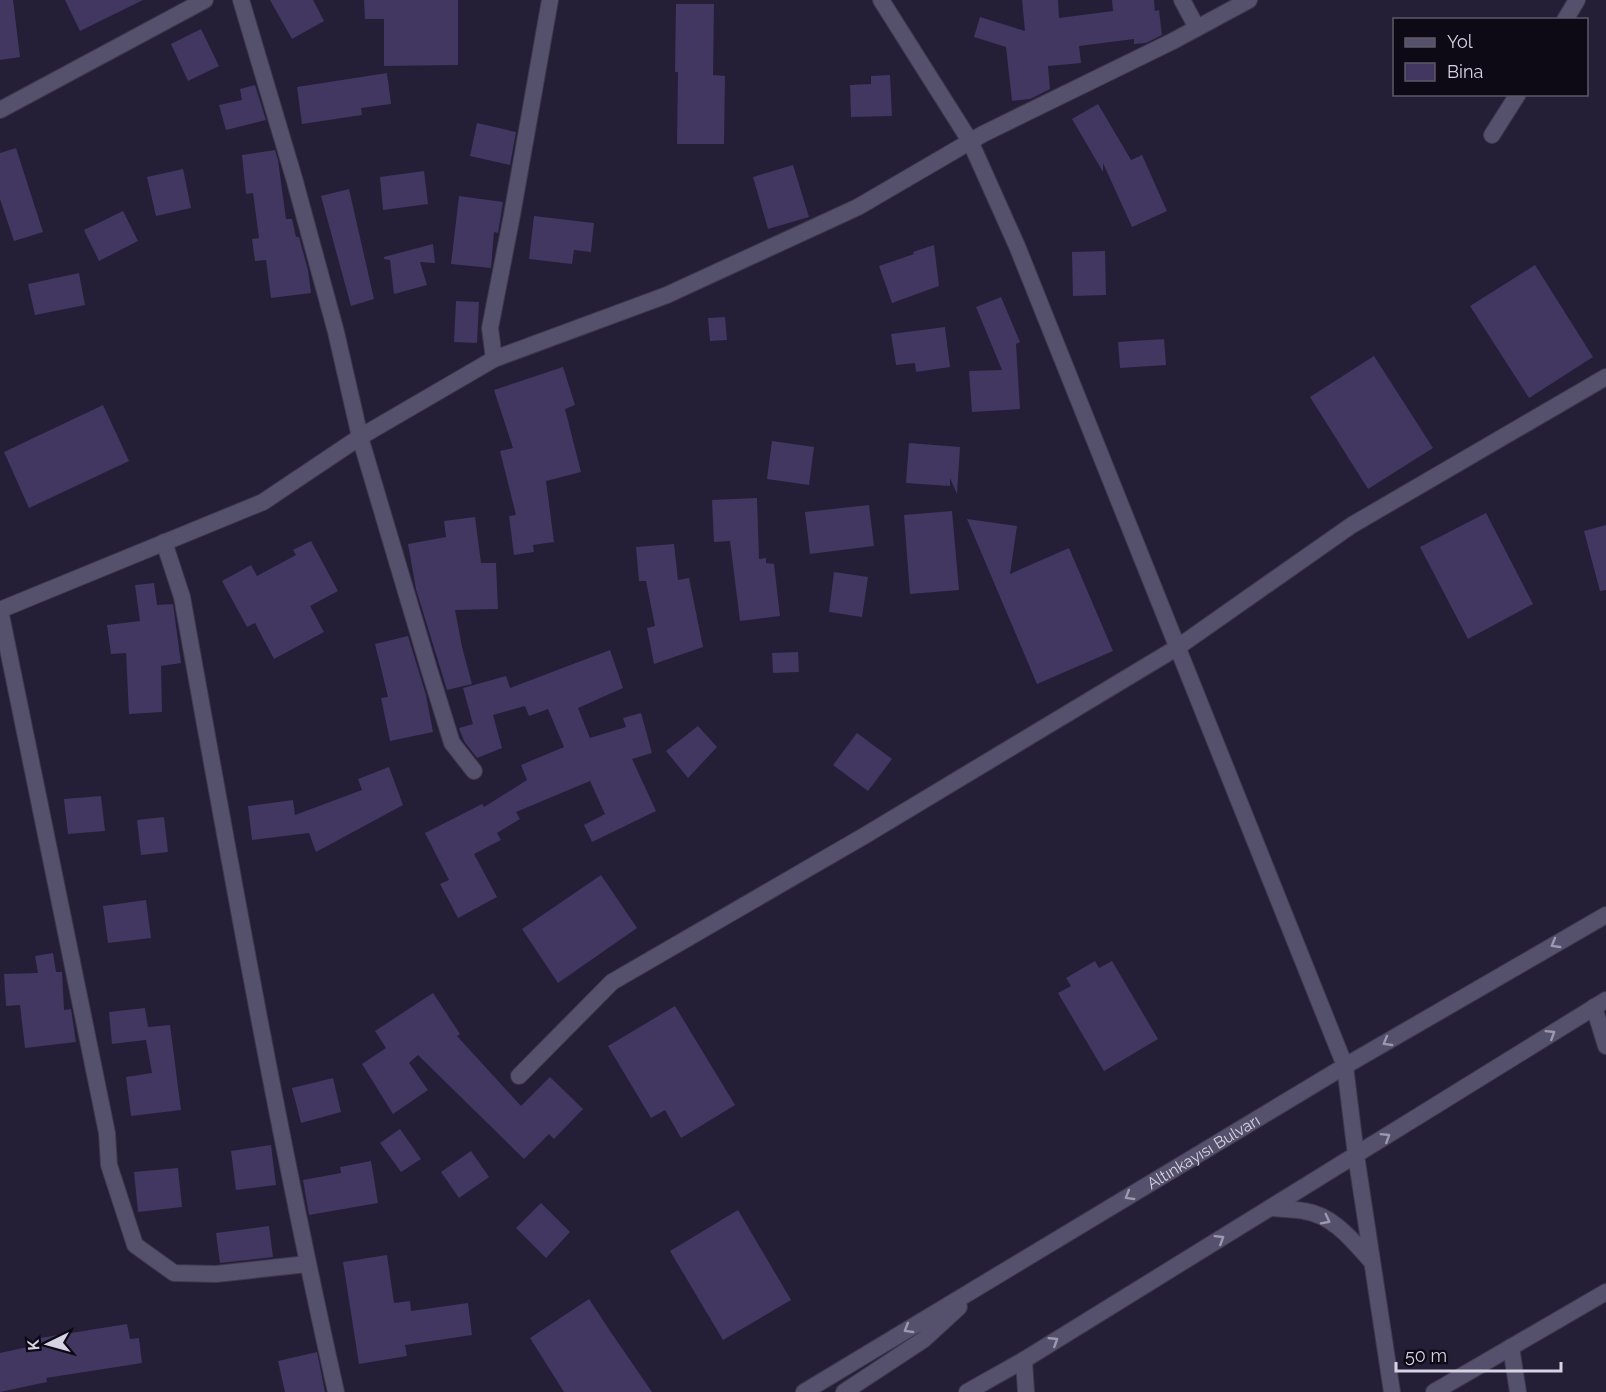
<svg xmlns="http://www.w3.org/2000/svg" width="1606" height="1392" font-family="Raleway,sans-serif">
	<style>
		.building { fill: #413761 }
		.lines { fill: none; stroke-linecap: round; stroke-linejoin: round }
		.minor-casing { stroke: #3d384e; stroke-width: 18 }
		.tertiary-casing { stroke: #3d384e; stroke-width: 18 }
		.secondary-casing { stroke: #3d384e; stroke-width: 18 }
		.minor { stroke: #55506c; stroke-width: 16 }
		.tertiary { stroke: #55506c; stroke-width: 16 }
		.secondary { stroke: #55506c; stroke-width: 16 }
		.oneway { stroke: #9c98ae }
		.labels { text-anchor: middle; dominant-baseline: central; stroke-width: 6; stroke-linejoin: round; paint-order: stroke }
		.street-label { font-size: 16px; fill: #d6d3e4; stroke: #0d0a15 }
	</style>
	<rect width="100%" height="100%" fill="#241e37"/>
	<g class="building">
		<polygon points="0,0 13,0 20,57 0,60"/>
		<polygon points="65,0 143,0 80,31"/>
		<polygon points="270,0 313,0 324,21 292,39"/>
		<polygon points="364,0 458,0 458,65 384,66 384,19 365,19"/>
		<polygon points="1022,0 1058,0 1059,18 1113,11 1112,0 1154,0 1155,11 1159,10 1162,35 1146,43 1134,44 1134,39 1079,46 1081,63 1048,66 1050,89 1030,99 1012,101 1006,47 974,37 980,17 1025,31"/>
		<polygon points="676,4 714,4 713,75 725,76 724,144 677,144 678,72 675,72"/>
		<polygon points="201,29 219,66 188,81 171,44"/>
		<polygon points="387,73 391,104 361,108 362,115 302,124 297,87"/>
		<polygon points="890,75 892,116 851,117 850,85 871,84 871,76"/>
		<polygon points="255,85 266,120 226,130 219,105 242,100 240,89"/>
		<polygon points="1098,104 1131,160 1142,155 1167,211 1132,227 1103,163 1103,172 1072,119"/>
		<polygon points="477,123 516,132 510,165 470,156"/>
		<polygon points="16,148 43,232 14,241 0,199 0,153"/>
		<polygon points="275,150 278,160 286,219 292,219 296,237 299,237 308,270 311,293 271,298 266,260 255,261 252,239 259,238 253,193 246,194 242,155"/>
		<polygon points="793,165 809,217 768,229 753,177"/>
		<polygon points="183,169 191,208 156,216 147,177"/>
		<polygon points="424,171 428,204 383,210 380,177"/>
		<polygon points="349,189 374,299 351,306 321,196"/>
		<polygon points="459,196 503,202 498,233 494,232 491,268 451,264"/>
		<polygon points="123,211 138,241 99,261 84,230"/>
		<polygon points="534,216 594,223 591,252 574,250 572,264 529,259"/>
		<polygon points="433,244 435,263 420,262 427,285 394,294 390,260 384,259 384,257"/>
		<polygon points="934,245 939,286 892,303 879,266 914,254 913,252"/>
		<polygon points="1105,251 1106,295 1073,296 1072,252"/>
		<polygon points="1535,265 1593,357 1529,398 1470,306"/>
		<polygon points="79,273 85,305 35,315 28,284"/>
		<polygon points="1001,297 1020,342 1016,344 1020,409 972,412 969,371 1002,370 976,307"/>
		<polygon points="456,301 479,302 477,343 454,342"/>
		<polygon points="725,317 727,340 710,341 708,318"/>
		<polygon points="945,327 950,367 916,372 915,363 896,365 891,334"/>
		<polygon points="1164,339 1166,365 1120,368 1118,342"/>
		<polygon points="1374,356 1433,448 1368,489 1310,397"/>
		<polygon points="563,367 575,405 565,409 581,472 546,481 554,542 533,545 534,552 514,555 509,516 516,515 500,451 513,448 494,390"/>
		<polygon points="103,405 129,461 29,508 4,452"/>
		<polygon points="772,441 814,447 809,485 767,479"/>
		<polygon points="909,443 960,447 957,494 950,478 950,486 906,483"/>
		<polygon points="757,498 759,559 766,558 766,563 774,564 780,616 740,621 730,541 714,542 712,500"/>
		<polygon points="869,505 874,546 810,554 805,512"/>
		<polygon points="952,511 959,590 910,594 904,515"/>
		<polygon points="1486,513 1533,604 1468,639 1420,547"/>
		<polygon points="475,517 481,563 496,563 498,609 455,610 462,647 472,684 447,690 416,589 408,544 446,537 444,521"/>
		<polygon points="967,519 1017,526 1010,574 1069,548 1113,651 1037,684"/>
		<polygon points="1606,525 1606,590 1600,591 1584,531"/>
		<polygon points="311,541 338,591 310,606 324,632 274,659 255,623 247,627 222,581 251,565 257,576 296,555 293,550"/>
		<polygon points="674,544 678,580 689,578 703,647 654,664 647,628 655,626 646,581 639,581 636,547"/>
		<polygon points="834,572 868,577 862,617 829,612"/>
		<polygon points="154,583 157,605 173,604 181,663 161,666 162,712 129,714 126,653 111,654 107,625 140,621 135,585"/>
		<polygon points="408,636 426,695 433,732 390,741 381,698 388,697 375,644"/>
		<polygon points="610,650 623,688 578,708 590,738 626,727 623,718 641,713 652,753 632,759 656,811 592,842 584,825 605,814 590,781 516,812 520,819 497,833 501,840 474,854 497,897 458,918 440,884 449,880 425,833 482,804 484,807 527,780 521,765 564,747 548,709 529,716 525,706 493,715 502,748 477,758 464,741 459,728 473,724 463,688 506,676 510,688"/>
		<polygon points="798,652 799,672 773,673 772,653"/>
		<polygon points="698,726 717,747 688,778 666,751"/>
		<polygon points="857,733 892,759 868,791 833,765"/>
		<polygon points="389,767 403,805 316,852 309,833 252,840 248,806 293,800 295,815 362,790 358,779"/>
		<polygon points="101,796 105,831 68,834 64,799"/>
		<polygon points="164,817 168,852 141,855 137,820"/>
		<polygon points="601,875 637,928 558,983 522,929"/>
		<polygon points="146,900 151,938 108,943 103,906"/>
		<polygon points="53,953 56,972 62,972 64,1010 71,1009 76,1042 25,1048 20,1005 6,1006 4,974 38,973 35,956"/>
		<polygon points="1095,961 1099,968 1112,961 1158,1039 1104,1071 1058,993 1071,986 1066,978"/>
		<polygon points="433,993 460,1034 457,1036 521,1106 550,1077 583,1109 554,1139 549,1134 524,1159 418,1055 409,1063 428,1090 393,1114 362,1064 386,1048 375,1031"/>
		<polygon points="675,1006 735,1105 681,1138 665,1110 651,1118 608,1046"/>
		<polygon points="145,1008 148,1027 170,1025 181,1110 131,1116 126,1077 152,1073 146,1040 112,1044 109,1012"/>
		<polygon points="333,1078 341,1112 301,1123 292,1088"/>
		<polygon points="400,1129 421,1159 401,1172 380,1143"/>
		<polygon points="271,1145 276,1185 236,1190 231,1151"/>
		<polygon points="471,1151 489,1177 459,1198 441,1172"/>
		<polygon points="371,1161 378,1203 309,1215 303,1180 341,1173 340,1167"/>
		<polygon points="178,1168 182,1207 138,1212 134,1172"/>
		<polygon points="541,1203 570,1232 546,1258 516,1228"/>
		<polygon points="738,1210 791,1300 723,1340 670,1251"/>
		<polygon points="269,1226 273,1257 220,1263 216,1233"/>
		<polygon points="387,1255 394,1303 410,1301 411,1311 468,1303 472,1335 405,1345 407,1356 359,1364 343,1262"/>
		<polygon points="589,1299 610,1331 652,1392 564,1392 530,1338"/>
		<polygon points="127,1324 130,1339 139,1338 142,1363 46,1378 47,1382 0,1392 0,1353 41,1344 40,1338"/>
		<polygon points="317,1352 325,1392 285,1392 278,1361"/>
	</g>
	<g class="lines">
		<defs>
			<g id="minor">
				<polyline points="241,0 294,178 336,332 360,437 429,669 452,743 474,771"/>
				<polyline points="1182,0 1197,28"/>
				<polyline points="1565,20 1577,0"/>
				<polyline points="0,110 205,0"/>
				<polyline points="1492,135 1518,94"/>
				<polyline points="494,359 490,328 512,215 550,0"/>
				<path d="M164,542L182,597C230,863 277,1129 336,1392"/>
				<polyline points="0,610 107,1133 109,1165 135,1245 174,1273 216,1274 307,1264"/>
				<polyline points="1594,1007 1606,1046"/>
				<polyline points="519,1076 612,982 864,836 1178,647 1352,525 1606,377"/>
				<polyline points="1511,1347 1518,1392"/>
				<polyline points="1434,1392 1606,1292"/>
			</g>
			<g id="tertiary">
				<polyline points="0,610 263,502 360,437 494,359 667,295 858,207 983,134 1173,41 1249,0"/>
				<polyline points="1024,1360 1026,1392"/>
			</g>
			<g id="secondary">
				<polyline points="881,0 970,141 1017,246 1345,1066 1356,1155 1392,1392"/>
				<path d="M1270,1208C1281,1209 1293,1209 1304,1211C1333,1215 1353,1241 1372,1262"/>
				<path id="s1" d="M804,1392L1345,1066L1606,915"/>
				<polyline points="844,1392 923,1340 959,1307"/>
				<polyline points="967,1392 1024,1360 1606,1000"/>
			</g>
		</defs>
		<use href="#minor" class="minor-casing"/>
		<use href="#tertiary" class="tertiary-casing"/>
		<use href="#secondary" class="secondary-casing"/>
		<use href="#minor" class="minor"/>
		<use href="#tertiary" class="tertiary"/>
		<use href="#secondary" class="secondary"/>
	</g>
	<defs><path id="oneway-chevron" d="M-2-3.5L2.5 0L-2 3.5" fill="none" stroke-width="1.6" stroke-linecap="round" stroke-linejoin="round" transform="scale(1.5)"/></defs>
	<g class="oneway">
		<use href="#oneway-chevron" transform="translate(1555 944) rotate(150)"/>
		<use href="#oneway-chevron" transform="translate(1551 1034) rotate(-32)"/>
		<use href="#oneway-chevron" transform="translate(1387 1042) rotate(150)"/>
		<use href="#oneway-chevron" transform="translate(1386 1137) rotate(-32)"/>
		<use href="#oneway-chevron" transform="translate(1129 1196) rotate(149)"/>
		<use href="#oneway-chevron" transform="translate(1326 1220) rotate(27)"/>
		<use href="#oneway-chevron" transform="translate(1220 1239) rotate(-32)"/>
		<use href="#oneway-chevron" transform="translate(908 1329) rotate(149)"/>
		<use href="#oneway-chevron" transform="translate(1054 1341) rotate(-32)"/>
	</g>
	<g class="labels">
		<g class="street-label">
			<text stroke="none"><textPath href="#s1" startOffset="466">Altınkayısı Bulvarı</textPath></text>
		</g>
	</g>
	<rect x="1393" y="18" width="195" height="78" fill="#0d0a15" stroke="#5d5a68" stroke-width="1.5"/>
	<rect x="1405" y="38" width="30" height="9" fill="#55506c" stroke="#5d5a68" stroke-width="1.5"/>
	<text x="1447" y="48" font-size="18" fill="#d6d3e4">Yol</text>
	<rect x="1405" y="63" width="30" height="18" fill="#413761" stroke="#5d5a68" stroke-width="1.5"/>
	<text x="1447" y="78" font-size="18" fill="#d6d3e4">Bina</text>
	<g transform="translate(48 1344) rotate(265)" stroke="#0d0a15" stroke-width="4.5" paint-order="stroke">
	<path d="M0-4.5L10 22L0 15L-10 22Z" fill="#d6d3e4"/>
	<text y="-9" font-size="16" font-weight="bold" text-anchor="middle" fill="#d6d3e4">K</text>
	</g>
	<path d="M1396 1362v9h165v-9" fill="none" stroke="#d6d3e4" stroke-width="3"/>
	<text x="1405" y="1362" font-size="18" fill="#d6d3e4" stroke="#0d0a15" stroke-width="4.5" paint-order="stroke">50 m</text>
</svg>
